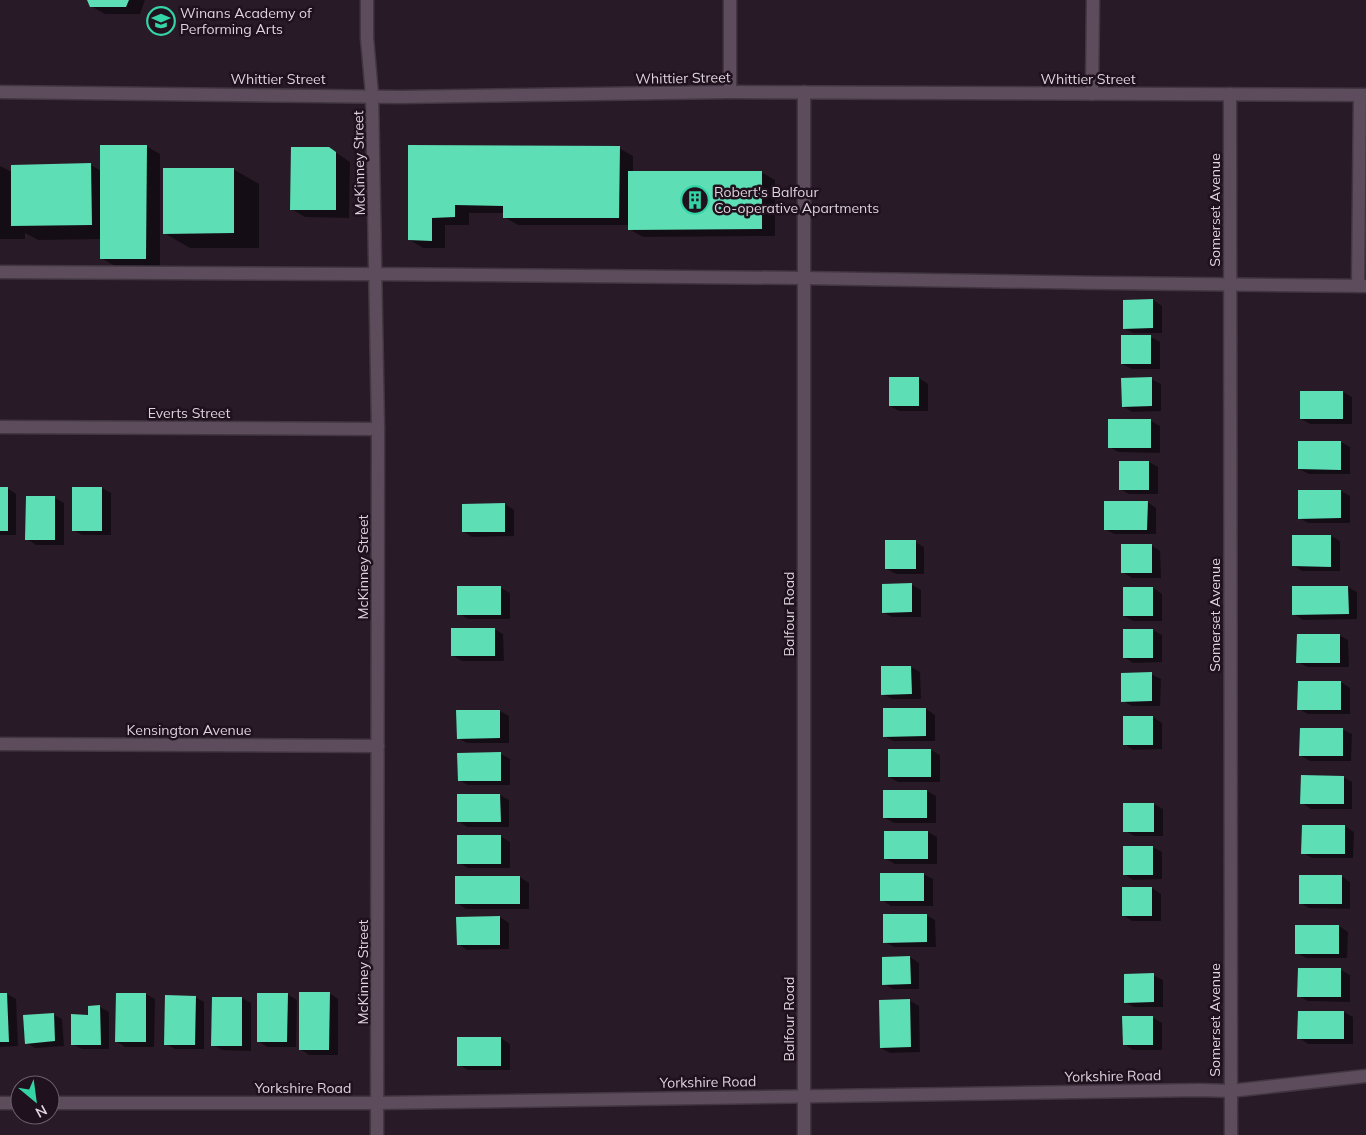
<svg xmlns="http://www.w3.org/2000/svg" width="1366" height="1135" font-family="Mulish,sans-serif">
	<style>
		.shadow { fill: #0007 }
		.building { fill: #5ddeb4 }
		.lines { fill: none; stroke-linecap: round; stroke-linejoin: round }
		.minor-casing { stroke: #423741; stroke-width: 15 }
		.minor { stroke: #5d4c5c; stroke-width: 12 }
		.labels { text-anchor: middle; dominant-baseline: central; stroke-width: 5; stroke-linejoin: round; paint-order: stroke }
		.poi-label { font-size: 14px; fill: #ded4dd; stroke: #1f111e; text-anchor: start }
		.street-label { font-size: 14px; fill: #ded4dd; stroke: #1f111e }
	</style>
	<rect width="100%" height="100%" fill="#291a28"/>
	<g class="shadow">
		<polygon points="88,0 145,0 140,14 105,14 91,6"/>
		<polygon points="146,146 160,154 160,266 115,266 101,258 101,239 38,240 25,233 25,239 0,239 0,166 12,172 91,165 101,171"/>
		<polygon points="410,147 619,148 633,156 633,173 761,172 775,180 775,236 643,237 629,229 629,225 518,225 504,217 504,213 469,213 469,225 445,225 445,248 423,248 410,240"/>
		<polygon points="329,148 350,162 349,218 305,217 291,209"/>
		<polygon points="233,169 259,184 259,248 190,248 164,233"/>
		<polygon points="1153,300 1162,306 1162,333 1133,333 1124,328"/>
		<polygon points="1122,337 1151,337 1160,342 1160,369 1132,369 1122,364"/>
		<polygon points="919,378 928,384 928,411 899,411 890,406"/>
		<polygon points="1151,379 1161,384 1161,411 1132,412 1123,406"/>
		<polygon points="1343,392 1352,397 1352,424 1310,424 1301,419"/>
		<polygon points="1110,420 1151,421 1160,426 1160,453 1118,452 1109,447"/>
		<polygon points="1300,442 1341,442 1350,447 1350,474 1309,474 1299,469"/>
		<polygon points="1149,462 1158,467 1158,494 1129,494 1120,489"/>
		<polygon points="0,488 7,488 16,494 16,535 0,535"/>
		<polygon points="102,488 111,493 111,535 82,535 73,530"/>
		<polygon points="1299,491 1341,491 1350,496 1350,523 1308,523 1299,518"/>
		<polygon points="27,498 55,498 64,503 64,545 36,545 27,539"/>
		<polygon points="1147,502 1156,508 1156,534 1114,534 1105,529"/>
		<polygon points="505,504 514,510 514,536 472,537 463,531"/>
		<polygon points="1294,536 1331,536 1340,541 1340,571 1302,571 1293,565"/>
		<polygon points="915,542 924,547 924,574 896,574 887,569"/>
		<polygon points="1151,545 1160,551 1161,578 1132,578 1123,572"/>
		<polygon points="912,585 921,590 921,617 892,617 883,612"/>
		<polygon points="1348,587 1357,592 1357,619 1303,620 1294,614 1293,588"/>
		<polygon points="501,588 510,593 510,619 468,619 459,614"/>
		<polygon points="1153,588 1162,594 1162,621 1133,621 1124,616"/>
		<polygon points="494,629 503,634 504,661 462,661 452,655"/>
		<polygon points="1153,630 1162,635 1162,662 1133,663 1124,657"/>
		<polygon points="1339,635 1348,640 1349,667 1307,667 1298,662"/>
		<polygon points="883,667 911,667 920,672 921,699 892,699 883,694"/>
		<polygon points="1151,674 1161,679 1160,706 1132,706 1123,701"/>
		<polygon points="1341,682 1350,688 1350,714 1308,714 1299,709"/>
		<polygon points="926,709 935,715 935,741 893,741 884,736"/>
		<polygon points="500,711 509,716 509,743 467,743 458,738"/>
		<polygon points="1153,717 1162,723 1162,749 1133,750 1124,744"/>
		<polygon points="1342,729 1352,734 1351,761 1310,761 1301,756"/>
		<polygon points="931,750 940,755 940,782 898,782 889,777"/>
		<polygon points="501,754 510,759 510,785 468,785 459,780"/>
		<polygon points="1343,777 1352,782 1352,809 1311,809 1302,803"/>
		<polygon points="927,791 936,796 936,823 894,823 885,818"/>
		<polygon points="458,795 500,795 509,800 509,827 467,827 458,821"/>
		<polygon points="1154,804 1163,809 1163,836 1134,836 1125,831"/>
		<polygon points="1345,826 1354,832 1353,858 1312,858 1303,853"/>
		<polygon points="928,832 937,837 937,864 895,864 886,859"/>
		<polygon points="500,836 510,842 510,868 468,868 459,863"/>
		<polygon points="1153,847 1162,852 1162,879 1133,880 1124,874"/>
		<polygon points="923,874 933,879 933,906 891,906 882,900"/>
		<polygon points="1341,876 1350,882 1350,909 1309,908 1300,903"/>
		<polygon points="520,877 529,883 529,909 466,909 457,903"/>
		<polygon points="1152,888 1161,894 1161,921 1132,921 1123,915"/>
		<polygon points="926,915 935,920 936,947 894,947 885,942"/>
		<polygon points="500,917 509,923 509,949 467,950 458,944"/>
		<polygon points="1339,926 1348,932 1347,958 1306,958 1297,953"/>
		<polygon points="910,957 919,963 919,989 893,989 884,984 883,958"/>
		<polygon points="1341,970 1350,975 1350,1002 1308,1001 1299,996"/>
		<polygon points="1153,975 1163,980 1163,1007 1134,1007 1125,1002"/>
		<polygon points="329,993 338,999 338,1055 309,1055 300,1049"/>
		<polygon points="0,994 7,994 16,999 18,1046 0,1047"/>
		<polygon points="146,994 155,999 154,1047 125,1047 116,1041"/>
		<polygon points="287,994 297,1000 296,1047 267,1047 258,1041"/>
		<polygon points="195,997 204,1002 204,1049 175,1049 166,1044"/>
		<polygon points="213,998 242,998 251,1003 251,1051 222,1050 213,1045"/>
		<polygon points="910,1001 919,1006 920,1052 890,1053 881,1048"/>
		<polygon points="89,1007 100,1007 109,1012 109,1049 82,1049 72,1044 89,1016"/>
		<polygon points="1344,1012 1353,1017 1353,1044 1308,1044 1299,1038"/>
		<polygon points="53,1014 62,1019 64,1046 35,1048 26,1043"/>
		<polygon points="1152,1017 1162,1023 1162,1050 1133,1050 1124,1044"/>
		<polygon points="501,1038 510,1044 510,1070 468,1070 459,1065"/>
	</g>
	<g class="building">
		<polygon points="87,0 129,0 126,7 90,7"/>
		<polygon points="100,145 147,145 146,259 100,259"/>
		<polygon points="408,145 620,146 619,218 503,218 503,206 455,205 455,217 432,218 432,241 408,240"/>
		<polygon points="291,147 329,147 336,152 336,210 290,210"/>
		<polygon points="91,163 92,225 11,226 11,165"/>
		<polygon points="163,168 234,168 234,233 163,234"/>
		<polygon points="628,171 762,171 762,229 628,230"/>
		<polygon points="1153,299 1153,328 1123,329 1123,300"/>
		<rect x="1121" y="335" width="30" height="29"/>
		<rect x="889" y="377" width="30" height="29"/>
		<polygon points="1152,377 1152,406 1122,407 1121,378"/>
		<rect x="1300" y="391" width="43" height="28"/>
		<rect x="1108" y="419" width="43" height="29"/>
		<polygon points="1298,441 1341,441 1341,470 1298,469"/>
		<rect x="1119" y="461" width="30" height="29"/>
		<rect x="0" y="487" width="8" height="44"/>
		<rect x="72" y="487" width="30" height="44"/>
		<polygon points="1298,490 1341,490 1341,518 1298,519"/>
		<polygon points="26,496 55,496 55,540 25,540"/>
		<polygon points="1104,501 1148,501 1147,530 1104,530"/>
		<polygon points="505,503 505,532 462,532 462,504"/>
		<polygon points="1292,535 1331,535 1331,567 1292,566"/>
		<rect x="885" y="540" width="31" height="29"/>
		<rect x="1121" y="544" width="31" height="29"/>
		<polygon points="912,583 912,612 882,613 882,584"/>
		<rect x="457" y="586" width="44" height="29"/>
		<polygon points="1292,586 1348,586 1349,614 1292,615"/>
		<rect x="1123" y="587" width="30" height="29"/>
		<rect x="451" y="628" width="44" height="28"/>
		<rect x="1123" y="629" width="30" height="29"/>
		<polygon points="1297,634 1340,634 1340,663 1296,663"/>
		<polygon points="881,666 911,666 912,694 881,695"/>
		<polygon points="1152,672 1152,701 1121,702 1121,673"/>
		<polygon points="1298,681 1341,681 1341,710 1297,710"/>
		<polygon points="883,708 926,708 926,736 883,737"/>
		<polygon points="456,710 500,710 500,738 457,739"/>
		<rect x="1123" y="716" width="30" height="29"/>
		<polygon points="1300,728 1343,728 1343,756 1299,756"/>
		<rect x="888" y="749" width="43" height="28"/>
		<polygon points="501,752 501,781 458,781 457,753"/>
		<polygon points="1301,775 1344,776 1344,804 1300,804"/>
		<rect x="883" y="790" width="44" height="28"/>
		<polygon points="457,794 500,794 501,822 457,822"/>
		<rect x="1123" y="803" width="31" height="29"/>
		<polygon points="1302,825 1345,825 1345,854 1301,854"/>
		<rect x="884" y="831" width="44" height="28"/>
		<rect x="457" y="835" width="44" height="29"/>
		<rect x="1123" y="846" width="30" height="29"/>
		<rect x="880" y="873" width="44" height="28"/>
		<rect x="1299" y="875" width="43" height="29"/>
		<rect x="455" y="876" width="65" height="28"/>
		<rect x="1122" y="887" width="30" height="29"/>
		<polygon points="883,914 927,914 927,942 883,943"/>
		<polygon points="500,916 500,945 457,945 456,917"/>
		<rect x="1295" y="925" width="44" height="29"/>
		<polygon points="910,956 911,984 882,985 882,957"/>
		<polygon points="1298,968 1341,968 1341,997 1297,997"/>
		<polygon points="1154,973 1154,1002 1124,1003 1124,974"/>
		<polygon points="299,992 330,992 329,1050 299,1050"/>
		<polygon points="0,993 7,993 9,1042 0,1042"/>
		<polygon points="116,993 146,993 146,1042 115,1042"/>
		<polygon points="257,993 288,993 287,1042 257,1042"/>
		<polygon points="165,995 196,996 195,1045 164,1045"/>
		<polygon points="212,997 242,997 242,1046 211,1046"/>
		<polygon points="910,999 911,1047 880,1048 879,1000"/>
		<polygon points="100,1005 101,1045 71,1045 71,1014 88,1015 88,1006"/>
		<polygon points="1298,1011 1344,1011 1344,1039 1297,1039"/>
		<polygon points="54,1013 55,1041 25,1044 23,1015"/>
		<polygon points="1122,1016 1153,1016 1153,1045 1123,1045"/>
		<rect x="457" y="1037" width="44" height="29"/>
	</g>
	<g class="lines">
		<defs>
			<g id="minor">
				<polyline points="367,0 367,38 372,95 378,429 377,1135"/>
				<polyline points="0,92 401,97 730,92 1366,95"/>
				<polyline points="730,92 730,0"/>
				<polyline points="804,92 804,1135"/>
				<polyline points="1092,94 1093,0"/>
				<polyline points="1230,94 1231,1135"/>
				<path d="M0,272C268,273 535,275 803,278C991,281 1178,285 1366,286"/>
				<polyline points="1358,286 1360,95"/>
				<polyline points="0,427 378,429"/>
				<polyline points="0,744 378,746"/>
				<polyline points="0,1103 20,1103"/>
				<polyline points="50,1103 378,1103 1200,1090 1230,1091 1366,1076"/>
			</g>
		</defs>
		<use href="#minor" class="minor-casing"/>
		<use href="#minor" class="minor"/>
	</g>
	<defs>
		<symbol id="school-ring" viewBox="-11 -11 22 22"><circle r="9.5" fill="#1f111e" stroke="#35d4a7" stroke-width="1.5"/><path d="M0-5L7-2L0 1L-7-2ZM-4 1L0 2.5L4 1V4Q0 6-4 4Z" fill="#35d4a7"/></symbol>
		<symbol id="building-ring" viewBox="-11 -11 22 22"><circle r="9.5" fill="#1f111e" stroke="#35d4a7" stroke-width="1.5"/><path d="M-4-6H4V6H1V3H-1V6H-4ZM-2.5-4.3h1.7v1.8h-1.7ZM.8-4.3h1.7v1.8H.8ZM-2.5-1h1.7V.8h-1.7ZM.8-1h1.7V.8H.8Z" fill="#35d4a7"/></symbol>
	</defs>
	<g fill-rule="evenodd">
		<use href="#school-ring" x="145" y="5" width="32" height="32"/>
		<use href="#building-ring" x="679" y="184" width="32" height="32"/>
	</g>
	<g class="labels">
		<g class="poi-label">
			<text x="180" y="13">Winans Academy of<tspan x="180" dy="16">Performing Arts</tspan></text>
			<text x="714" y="192">Robert's Balfour<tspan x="714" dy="16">Co-operative Apartments</tspan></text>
		</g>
		<g class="street-label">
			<text transform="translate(683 78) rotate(-1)">Whittier Street</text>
			<text x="278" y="79">Whittier Street</text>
			<text x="1088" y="79">Whittier Street</text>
			<text transform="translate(359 163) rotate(-91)">McKinney Street</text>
			<text transform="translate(1215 210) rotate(-90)">Somerset Avenue</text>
			<text x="189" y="413">Everts Street</text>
			<text transform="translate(363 567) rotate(-90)">McKinney Street</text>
			<text transform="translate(789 614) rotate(-90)">Balfour Road</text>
			<text transform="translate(1215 615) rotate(-90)">Somerset Avenue</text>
			<text x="189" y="730">Kensington Avenue</text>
			<text transform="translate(363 972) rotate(-90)">McKinney Street</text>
			<text transform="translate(789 1019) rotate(-90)">Balfour Road</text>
			<text transform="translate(1215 1020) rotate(-90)">Somerset Avenue</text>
			<text transform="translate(1113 1076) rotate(-1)">Yorkshire Road</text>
			<text transform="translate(708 1082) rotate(-1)">Yorkshire Road</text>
			<text x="303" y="1088">Yorkshire Road</text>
		</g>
	</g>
	<g transform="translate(35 1100) rotate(151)"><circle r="24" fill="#1f111e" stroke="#6b5f6a"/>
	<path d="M0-4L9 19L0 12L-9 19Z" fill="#35d4a7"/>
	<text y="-8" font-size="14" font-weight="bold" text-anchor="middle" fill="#ded4dd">N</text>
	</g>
</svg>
